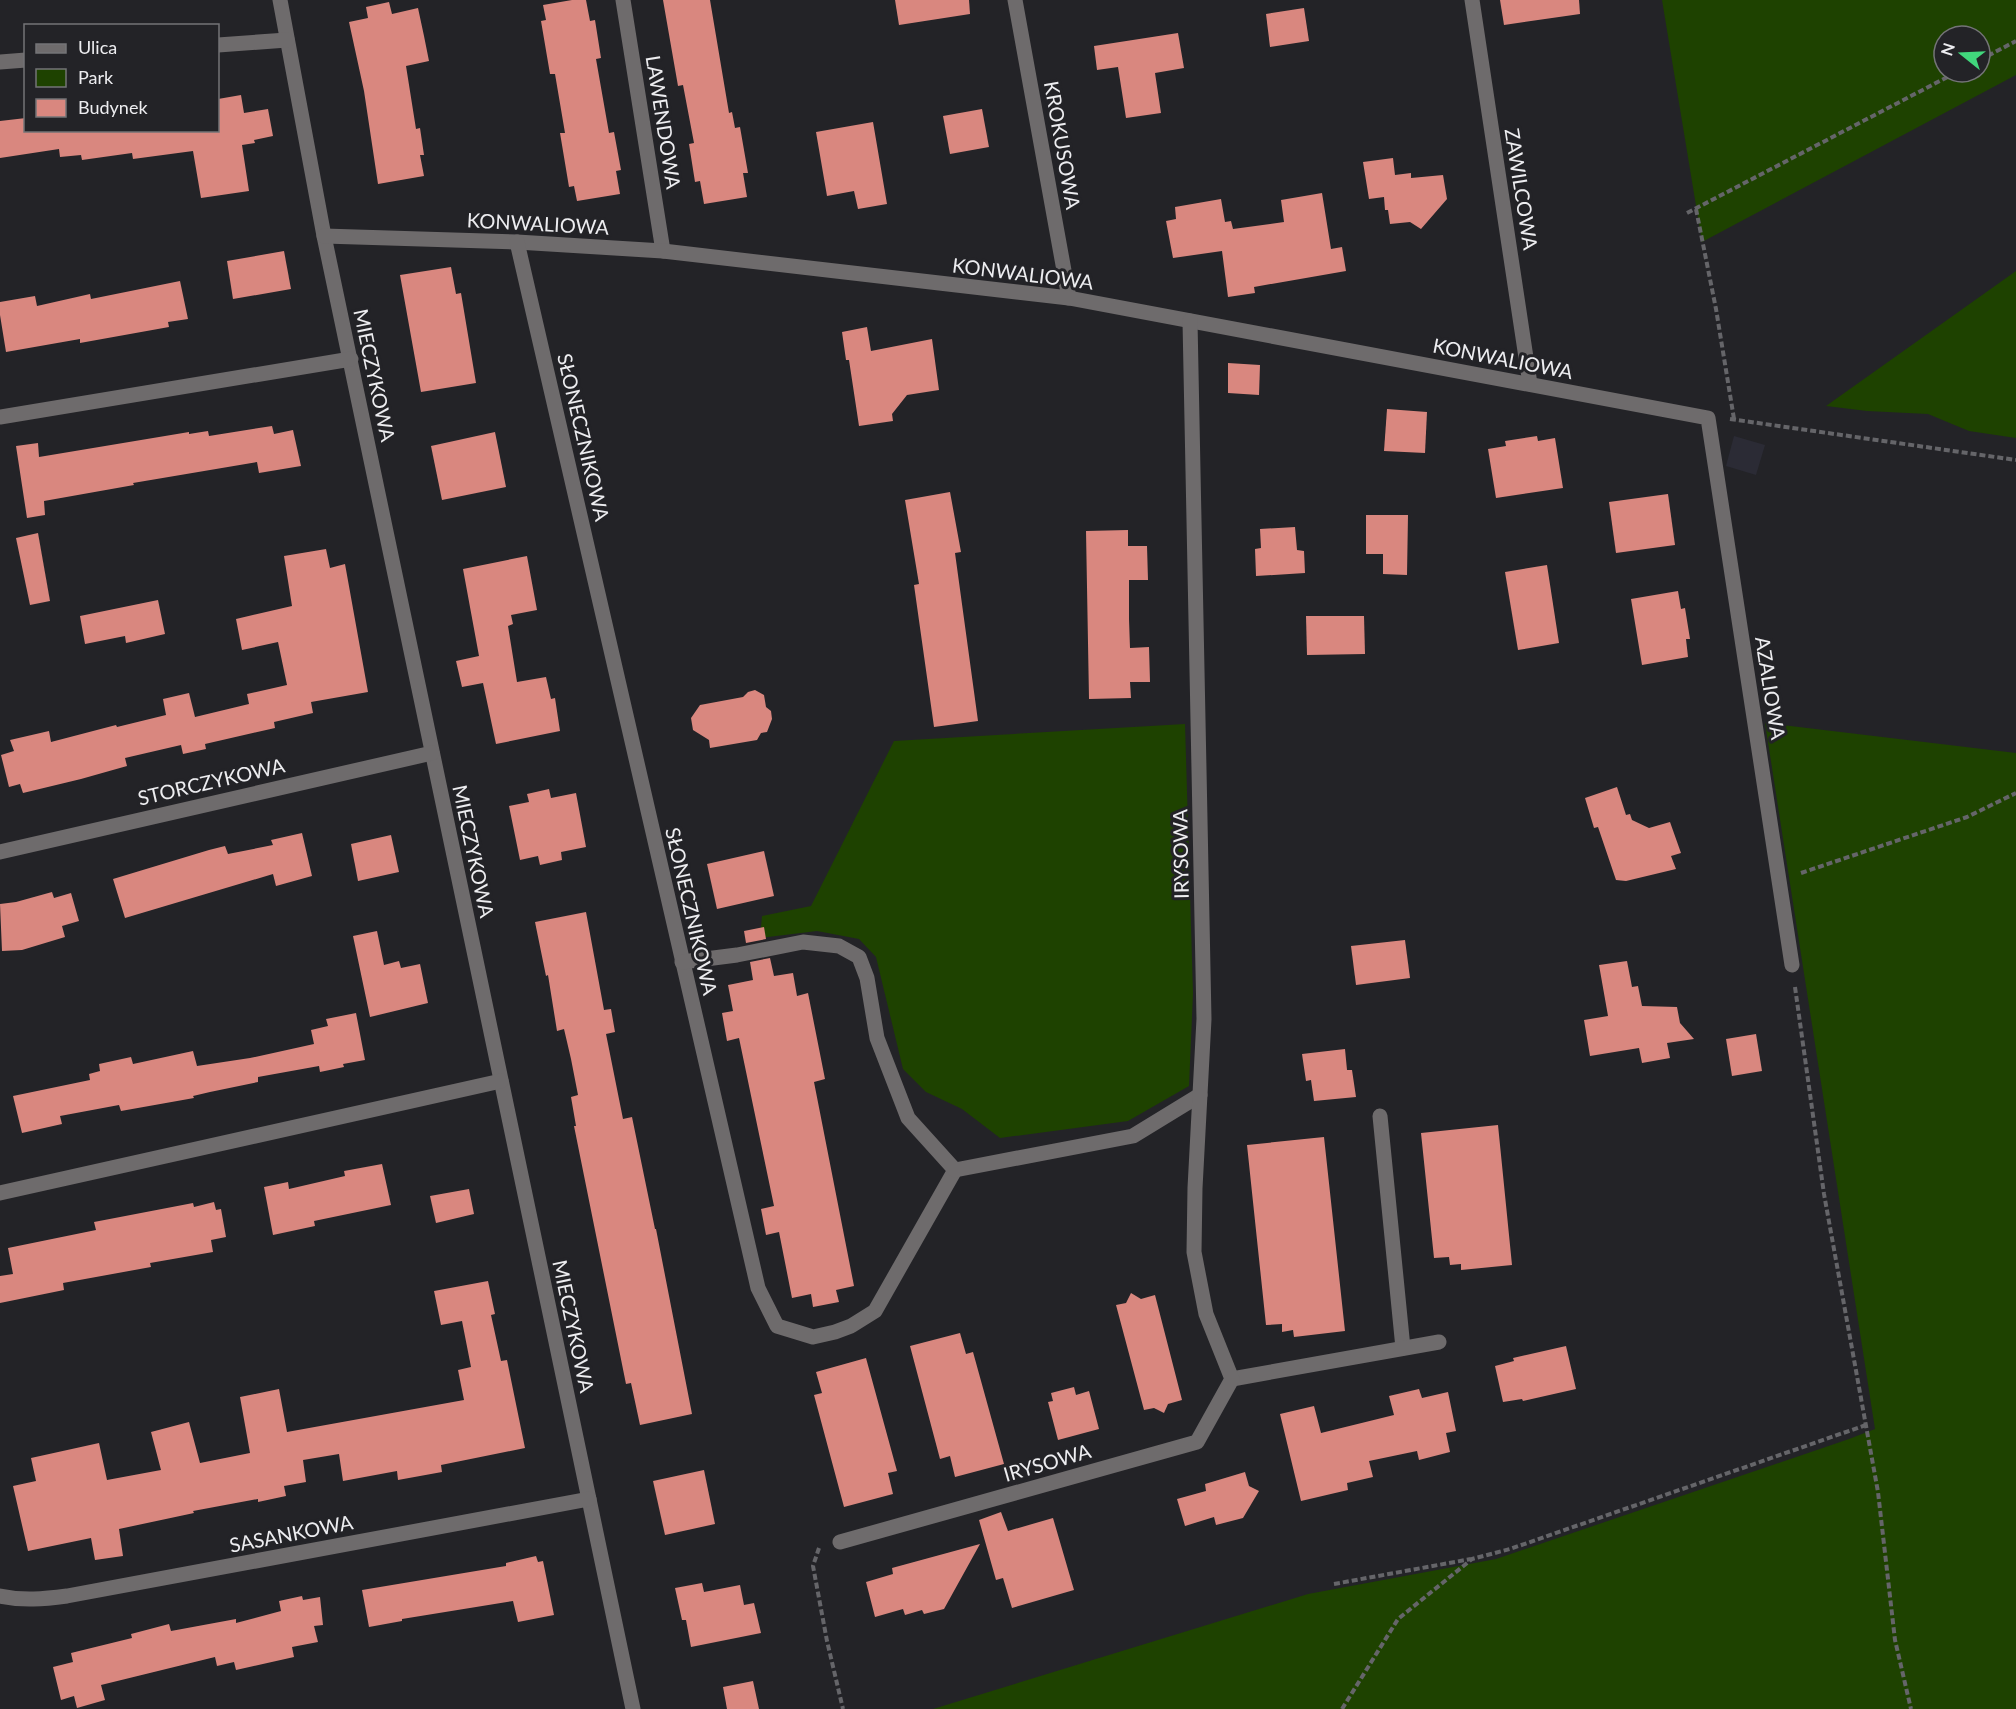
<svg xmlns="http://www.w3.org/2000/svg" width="2016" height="1709" font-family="Lato,sans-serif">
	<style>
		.built { fill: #2b2b35 }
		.green { fill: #1e4200; fill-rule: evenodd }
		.building { fill: #d9877f }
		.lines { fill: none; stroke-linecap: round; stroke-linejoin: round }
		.path { stroke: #656569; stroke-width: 4; stroke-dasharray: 6 3; stroke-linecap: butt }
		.minor { stroke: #6e6b6c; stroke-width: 15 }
		.labels { text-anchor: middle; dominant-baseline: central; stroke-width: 6; stroke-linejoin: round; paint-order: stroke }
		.street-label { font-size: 20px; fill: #ededf0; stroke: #232327 }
	</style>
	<rect width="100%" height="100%" fill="#232327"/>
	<polygon class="built" points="1734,436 1765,445 1756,475 1726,466"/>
	<g class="green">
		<path d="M1662,0H2016V75L1702,242ZM1944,36H1980V72H1944Z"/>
		<polygon points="2016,271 2016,438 1969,431 1928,414 1867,411 1826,406"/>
		<polygon points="1765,723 2016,753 2016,1709 933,1709 1308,1594 1496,1559 1849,1439 1875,1429"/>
		<polygon points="1185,724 1193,993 1189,1086 1128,1121 1000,1138 962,1109 926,1092 903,1069 876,957 859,939 817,931 760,938 762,916 811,906 894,741"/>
	</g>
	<g class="building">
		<polygon points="572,0 586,0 590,21 595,20 601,58 596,59 609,133 614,132 621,170 616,171 620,194 577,201 574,186 569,187 560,133 565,133 555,74 550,74 541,21 546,20 543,5"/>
		<polygon points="663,0 710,0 729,113 732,112 735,128 740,127 748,173 743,173 747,197 704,204 700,181 695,182 689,144 694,143 683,85 678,86"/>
		<polygon points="895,0 969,0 970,14 899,25"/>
		<polygon points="1500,0 1579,0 1580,14 1504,25"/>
		<polygon points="389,2 392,14 418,8 424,36 429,61 406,66 416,129 420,128 424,155 420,155 424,176 378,184 364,91 349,22 368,18 366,7"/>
		<polygon points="1304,8 1309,41 1270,47 1266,14"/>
		<polygon points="1178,33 1184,68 1155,73 1161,113 1126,118 1118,67 1097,70 1094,46"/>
		<polygon points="241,95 244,113 268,109 273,136 254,140 255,143 242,145 249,191 201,198 193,151 133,159 132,153 82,160 81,155 60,157 59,149 0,158 0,121 26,118 26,130 218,130 218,99"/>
		<polygon points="982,109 989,147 950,154 943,116"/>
		<polygon points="873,122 887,204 858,209 854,191 827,196 816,132"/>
		<polygon points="1393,158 1395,175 1411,173 1411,178 1443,175 1447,199 1421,229 1410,222 1390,224 1388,210 1385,210 1384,197 1369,199 1363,162"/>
		<polygon points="1322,193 1331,249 1342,247 1346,271 1254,287 1255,293 1228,297 1222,251 1173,258 1166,221 1176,219 1175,207 1221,199 1225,222 1231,221 1233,229 1284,222 1281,200"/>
		<polygon points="284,251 291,289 233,299 227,261"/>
		<polygon points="451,267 456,294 461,293 476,383 421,392 400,275"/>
		<polygon points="180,281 188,319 168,322 169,327 80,343 80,339 6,352 0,315 0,302 35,296 37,306 90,294 91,299"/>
		<polygon points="867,327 871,351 932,339 939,390 907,395 892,414 893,421 859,426 849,360 846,360 842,332"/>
		<polygon points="1228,363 1260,365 1259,395 1228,393"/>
		<polygon points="1387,409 1427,412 1425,453 1384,451"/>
		<polygon points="272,426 274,434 293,430 301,466 259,473 257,462 133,483 134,485 44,501 45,515 27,518 16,446 38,443 39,457 189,432 189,434 208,431 209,436"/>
		<polygon points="495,432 506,487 442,500 431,446"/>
		<polygon points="1537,436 1538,441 1555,438 1563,488 1496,498 1488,449 1506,446 1505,441"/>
		<polygon points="950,492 961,552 955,553 978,721 934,727 914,585 919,584 905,500"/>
		<polygon points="1668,494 1675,545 1616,553 1609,502"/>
		<polygon points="1366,515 1408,515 1407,575 1383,574 1383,554 1366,554"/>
		<polygon points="1295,527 1297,550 1304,551 1305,573 1256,576 1255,549 1261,548 1260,529"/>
		<polygon points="1128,530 1128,546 1147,546 1148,580 1129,580 1129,619 1130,648 1149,647 1150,682 1130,682 1131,698 1089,699 1086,531"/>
		<polygon points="38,533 50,601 30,605 16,538"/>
		<polygon points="326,549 330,568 345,564 368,692 311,702 313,713 274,722 275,728 205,744 206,749 183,754 181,745 125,758 127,766 81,779 23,793 20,784 9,787 1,755 14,751 10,740 49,731 51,742 116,725 117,727 166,715 163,699 189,693 195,717 249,704 247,694 287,685 278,642 242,650 236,619 292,606 284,556"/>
		<polygon points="527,556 537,610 511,615 513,624 508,626 517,682 546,677 551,699 555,698 560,731 496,744 483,683 462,687 456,661 479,656 463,569"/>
		<polygon points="1547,565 1559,643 1518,650 1505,572"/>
		<polygon points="1678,591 1681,609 1685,608 1690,639 1686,639 1688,657 1642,665 1631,599"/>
		<polygon points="158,600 165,634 126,643 125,636 85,644 80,616"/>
		<polygon points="1306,616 1364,616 1365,654 1307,655"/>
		<polygon points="755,690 764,695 766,707 771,711 772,719 767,732 761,733 757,740 710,748 709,740 693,730 691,718 700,705 743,697 748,692"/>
		<polygon points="1617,787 1626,815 1630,814 1632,820 1649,828 1670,822 1681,853 1671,856 1676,869 1626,881 1616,880 1598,827 1594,828 1585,798"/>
		<polygon points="549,789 551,798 576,793 586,847 561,852 562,860 540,865 538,856 520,860 509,806 529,802 527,794"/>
		<polygon points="302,833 312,876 276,886 273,874 125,918 113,879 209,850 225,846 228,854 273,845 271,840"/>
		<polygon points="391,835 399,872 358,881 351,844"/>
		<polygon points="764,851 774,896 717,909 707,864"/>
		<polygon points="52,892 54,898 71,893 79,921 62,926 65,937 22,950 2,951 0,904 16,902"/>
		<polygon points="586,912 604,1010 611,1009 615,1032 606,1034 623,1119 632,1117 655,1229 656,1229 692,1414 640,1425 631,1383 626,1384 574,1126 576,1126 571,1097 578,1095 571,1059 564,1029 557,1031 548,975 546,976 535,922"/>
		<polygon points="764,927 766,939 746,943 744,931"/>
		<polygon points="377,931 384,965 399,961 401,968 420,964 428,1003 370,1017 353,936"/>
		<polygon points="1405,940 1410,978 1356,985 1351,946"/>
		<polygon points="770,958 774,976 793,973 797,996 808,993 825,1079 814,1082 854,1286 836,1290 839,1302 813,1307 811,1294 792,1298 779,1232 766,1235 761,1209 774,1206 739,1038 727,1041 722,1013 733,1011 728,985 753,980 750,962"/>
		<polygon points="1627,961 1632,987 1638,986 1642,1006 1677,1007 1680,1023 1694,1039 1667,1043 1670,1058 1642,1063 1639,1048 1590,1056 1584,1020 1608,1016 1599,965"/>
		<polygon points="356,1013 365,1060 343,1064 344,1067 320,1072 319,1066 258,1077 258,1082 210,1092 193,1096 194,1098 121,1111 119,1105 60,1116 62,1124 22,1133 13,1096 90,1080 89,1074 100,1071 99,1064 131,1057 133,1064 193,1051 197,1066 250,1058 314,1044 311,1030 328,1026 326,1019"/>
		<polygon points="1756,1034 1762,1071 1732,1076 1726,1039"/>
		<polygon points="1345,1049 1347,1070 1352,1070 1356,1097 1314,1101 1311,1080 1306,1081 1302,1054"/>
		<polygon points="1498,1125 1512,1265 1461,1270 1461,1264 1450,1265 1449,1257 1434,1258 1421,1133"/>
		<polygon points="1324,1137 1345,1331 1294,1337 1293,1330 1282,1332 1282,1324 1266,1325 1247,1145"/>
		<polygon points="382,1164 391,1205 314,1221 315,1226 273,1235 264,1187 288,1182 289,1189 345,1176 344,1171"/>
		<polygon points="469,1189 474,1214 436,1223 430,1196"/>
		<polygon points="214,1202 216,1210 221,1209 226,1237 211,1240 213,1252 150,1263 151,1267 63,1283 64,1290 0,1303 0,1276 13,1274 8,1248 96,1230 94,1222 193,1203 194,1207"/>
		<polygon points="488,1281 495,1314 491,1315 501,1361 507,1360 525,1448 441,1465 442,1472 398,1480 397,1471 343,1481 339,1454 303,1460 306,1482 284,1486 286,1496 258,1502 258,1499 193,1511 194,1513 119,1529 123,1556 95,1560 91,1538 28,1551 13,1486 36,1481 31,1458 99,1443 107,1480 161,1470 151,1432 189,1422 200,1463 250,1453 240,1397 279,1389 287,1432 464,1400 458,1370 471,1367 462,1321 441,1325 434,1291"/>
		<polygon points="1131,1293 1141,1299 1155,1295 1182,1400 1168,1404 1164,1413 1154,1408 1144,1410 1116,1305 1126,1303"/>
		<polygon points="960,1333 966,1354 973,1352 1004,1464 955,1477 950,1456 940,1459 910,1346"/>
		<polygon points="1566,1346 1576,1389 1523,1401 1522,1399 1503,1402 1495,1366 1514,1361 1513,1358"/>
		<polygon points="866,1358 897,1471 888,1473 893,1494 844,1507 814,1395 822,1393 816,1372"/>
		<polygon points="1074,1387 1076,1395 1089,1391 1099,1429 1058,1440 1048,1402 1053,1401 1051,1393"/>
		<polygon points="1419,1389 1422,1398 1448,1392 1456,1431 1446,1433 1450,1452 1419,1460 1417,1451 1369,1461 1373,1477 1347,1483 1348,1490 1301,1501 1280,1414 1314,1406 1321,1433 1394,1415 1389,1396"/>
		<polygon points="704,1470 715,1524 665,1535 653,1481"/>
		<polygon points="1245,1472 1249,1486 1259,1491 1243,1518 1216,1525 1214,1517 1185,1526 1177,1499 1206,1491 1205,1484"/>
		<polygon points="1001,1512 1008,1531 1053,1518 1074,1590 1012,1608 1003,1578 996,1580 979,1520"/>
		<polygon points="980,1544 944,1609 924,1614 922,1610 905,1615 903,1609 875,1617 866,1582 893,1574 892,1568"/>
		<polygon points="536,1556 538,1562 543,1561 554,1615 518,1622 513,1601 402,1619 402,1621 369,1627 362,1590 506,1566 506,1563"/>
		<polygon points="702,1583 704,1592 740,1585 744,1605 754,1603 761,1633 691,1647 686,1620 682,1620 675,1588"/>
		<polygon points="302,1596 303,1600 320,1597 323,1625 314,1626 318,1642 292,1647 294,1657 236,1670 234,1662 217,1666 215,1657 101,1685 105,1700 77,1708 74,1696 61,1700 53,1667 73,1662 71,1653 132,1638 131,1634 169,1624 171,1631 236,1619 236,1623 281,1611 279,1601"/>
		<polygon points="753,1681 759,1709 727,1709 723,1687"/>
	</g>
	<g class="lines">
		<g class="path">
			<polyline points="1980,60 2016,41"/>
			<polyline points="1696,209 1716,309 1734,419"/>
			<polyline points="1687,213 1957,72"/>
			<polyline points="1730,419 2016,460"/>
			<polyline points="1801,873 1967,817 2016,793"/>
			<polyline points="1795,987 1824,1194 1878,1492 1895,1640 1911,1709"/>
			<polyline points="819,1548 813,1566 827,1641 843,1709"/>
			<polyline points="1334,1584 1471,1559"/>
			<polyline points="1342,1709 1398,1619 1472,1559 1510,1549 1866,1425"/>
		</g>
		<g class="minor">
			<polyline points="280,0 324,236 633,1709"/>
			<polyline points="623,0 663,251"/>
			<polyline points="1015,0 1069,298"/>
			<polyline points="1472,0 1530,384"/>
			<polyline points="218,45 287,40"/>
			<polyline points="0,62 26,60"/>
			<polyline points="324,236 517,242 663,251 1069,298 1708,418 1792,965"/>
			<polyline points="517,242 758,1288 777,1326 813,1337 835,1332 851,1326 875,1311 955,1170"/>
			<polyline points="0,417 351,359"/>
			<polyline points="0,852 432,753"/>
			<polyline points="682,962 737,955 803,942 839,946 859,957 867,978 877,1038 908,1118 955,1170 1133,1136 1200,1095"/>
			<polyline points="1380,1116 1403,1348"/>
			<polyline points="0,1193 501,1081"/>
			<polyline points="1232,1379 1439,1342"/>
			<polyline points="840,1542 1197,1442 1232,1379 1206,1314 1194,1252 1195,1188 1204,1019 1190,321"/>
			<path d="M0,1596C23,1601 44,1599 67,1596L589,1499"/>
		</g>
	</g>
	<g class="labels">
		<g class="street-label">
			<text transform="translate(664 122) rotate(81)">LAWENDOWA</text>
			<text transform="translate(1063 145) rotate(80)">KROKUSOWA</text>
			<text transform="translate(1522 189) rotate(81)">ZAWILCOWA</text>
			<text transform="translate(538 223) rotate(3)">KONWALIOWA</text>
			<text transform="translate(1023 273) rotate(7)">KONWALIOWA</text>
			<text transform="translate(1503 358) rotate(11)">KONWALIOWA</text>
			<text transform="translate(375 375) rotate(78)">MIECZYKOWA</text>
			<text transform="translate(584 437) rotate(77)">SŁONECZNIKOWA</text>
			<text transform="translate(1771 688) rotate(81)">AZALIOWA</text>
			<text transform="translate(211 781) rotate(-13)">STORCZYKOWA</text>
			<text transform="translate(474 851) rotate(78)">MIECZYKOWA</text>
			<text transform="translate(1180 854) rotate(-91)">IRYSOWA</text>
			<text transform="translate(692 911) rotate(77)">SŁONECZNIKOWA</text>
			<text transform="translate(574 1326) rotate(78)">MIECZYKOWA</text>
			<text transform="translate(1047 1462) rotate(-16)">IRYSOWA</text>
			<text transform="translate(291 1533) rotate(-11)">SASANKOWA</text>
		</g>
	</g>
	<rect x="24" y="24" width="195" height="108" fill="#232327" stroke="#747477" stroke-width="1.5"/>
	<rect x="36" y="44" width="30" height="9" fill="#6e6b6c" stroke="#747477" stroke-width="1.5"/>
	<text x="78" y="54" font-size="18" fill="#ededf0">Ulica</text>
	<rect x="36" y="69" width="30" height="18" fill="#1e4200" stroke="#747477" stroke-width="1.5"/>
	<text x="78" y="84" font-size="18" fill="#ededf0">Park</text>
	<rect x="36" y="99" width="30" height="18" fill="#d9877f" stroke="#747477" stroke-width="1.5"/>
	<text x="78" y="114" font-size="18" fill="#ededf0">Budynek</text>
	<g transform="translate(1962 54) rotate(288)"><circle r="28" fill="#232327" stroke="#747477" stroke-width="1.5"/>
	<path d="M0-4.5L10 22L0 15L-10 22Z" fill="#41d77c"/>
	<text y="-9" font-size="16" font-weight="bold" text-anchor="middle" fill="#ededf0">N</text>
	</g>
</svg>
